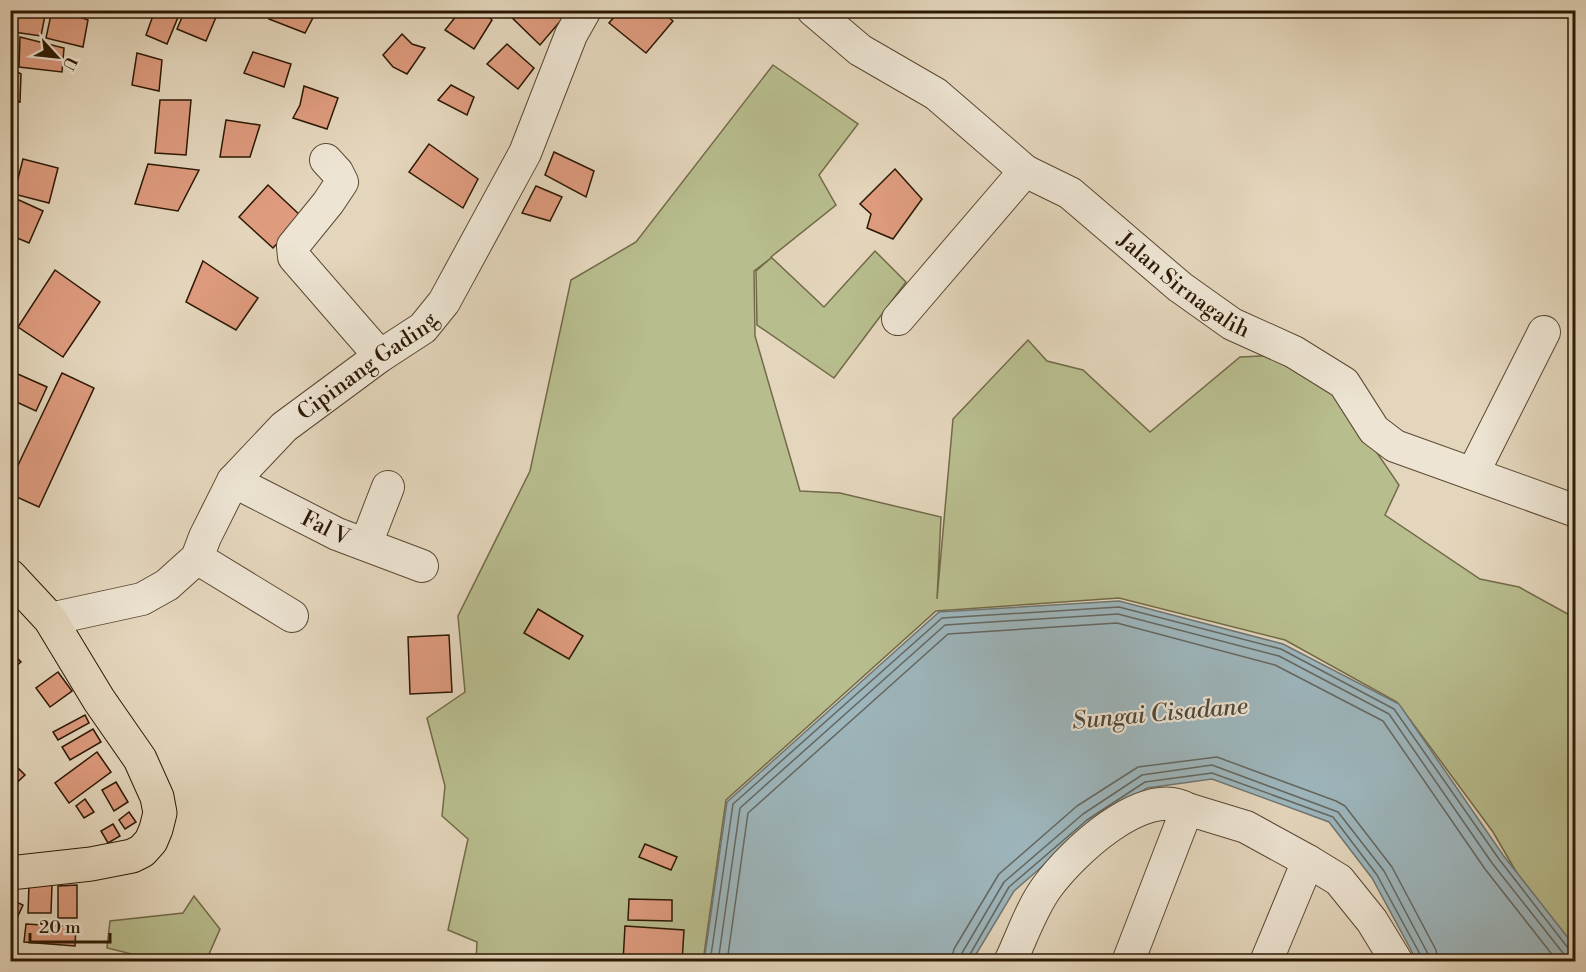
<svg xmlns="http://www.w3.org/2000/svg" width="1586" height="972" font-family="'Libre Bodoni',serif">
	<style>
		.green { fill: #b8bd8e; stroke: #726a48; stroke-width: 1.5 }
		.water { fill: #9db6bd; stroke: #707773; stroke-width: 1.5 }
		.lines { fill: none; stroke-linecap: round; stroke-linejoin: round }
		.shore { stroke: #646760; stroke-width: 1.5 }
		.building { fill: #de9b7e; stroke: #2c1803; stroke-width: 1.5 }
		.minor-casing { stroke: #5a4831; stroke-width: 34 }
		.major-casing { stroke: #2c1803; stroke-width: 35 }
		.minor { stroke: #ede4d3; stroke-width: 32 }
		.major { stroke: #e4d6bc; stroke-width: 33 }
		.labels { text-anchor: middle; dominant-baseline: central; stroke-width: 4.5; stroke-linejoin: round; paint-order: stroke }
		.street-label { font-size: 22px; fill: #2c1803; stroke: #ede4d3 }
		.water-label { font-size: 24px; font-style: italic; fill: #4e473b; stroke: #ede4d3 }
	</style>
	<rect width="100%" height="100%" fill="#e4d6bc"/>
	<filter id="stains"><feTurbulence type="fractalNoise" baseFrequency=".00333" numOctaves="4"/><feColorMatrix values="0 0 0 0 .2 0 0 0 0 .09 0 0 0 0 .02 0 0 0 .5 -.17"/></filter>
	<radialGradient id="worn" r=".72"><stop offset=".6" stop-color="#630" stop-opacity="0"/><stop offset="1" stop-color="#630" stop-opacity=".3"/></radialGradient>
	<g class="green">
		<polygon points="773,65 858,124 819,175 836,205 771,257 824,307 875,251 906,282 834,378 757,325 756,271 771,258 754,271 755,336 800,491 840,493 941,517 937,599 953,419 1028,340 1047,361 1083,370 1150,432 1240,357 1285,355 1326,378 1399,485 1385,515 1480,579 1519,587 1575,618 1575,949 1521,880 1493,832 1397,702 1285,640 1119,598 936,611 726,800 703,961 476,961 477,942 448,930 468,839 442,816 445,786 427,718 465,692 458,616 530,471 571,280 636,242"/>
		<polygon points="194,896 220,929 206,961 144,961 144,957 107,948 110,921 183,913"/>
	</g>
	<polygon class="water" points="1119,601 1283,644 1399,704 1503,855 1576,948 1575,961 1417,961 1372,878 1329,822 1212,779 1147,788 1091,824 1014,891 972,961 704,962 727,802 939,612"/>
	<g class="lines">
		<g class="shore">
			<polyline points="710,962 733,804 942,618 1119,607 1281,649 1394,709 1499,859 1568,948 1576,951"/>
			<polyline points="718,962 740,808 945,625 1118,614 1279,656 1389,714 1492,863 1563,953 1569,957 1576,958"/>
			<polyline points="727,962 748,813 948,634 1117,623 1275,665 1383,721 1485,869 1558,962"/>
			<polyline points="951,962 954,949 999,874 1077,806 1138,767 1217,757 1336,801 1345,806 1392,867 1436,950 1438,962"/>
			<polyline points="960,962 962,953 1004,882 1083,814 1142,775 1212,765 1338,812 1384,871 1428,954 1429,962"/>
			<polyline points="968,962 969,956 1009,887 1087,820 1145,782 1212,773 1333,817 1377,875 1421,956 1421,962"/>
		</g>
	</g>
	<g class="building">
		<polygon points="16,10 46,10 41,36 14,32"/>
		<polygon points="52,10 61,10 88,20 83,47 46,38"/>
		<polygon points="155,10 181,10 167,44 146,35"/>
		<polygon points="185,10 219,10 206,41 177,29"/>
		<polygon points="272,10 317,10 305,33 269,19"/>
		<polygon points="461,10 482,10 492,20 474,49 445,30"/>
		<polygon points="504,10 555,10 563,18 540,45"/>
		<polygon points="620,10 660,10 673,21 646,53 609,23"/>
		<polygon points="402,34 412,44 425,48 407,74 393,67 383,55"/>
		<polygon points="20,37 64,48 62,72 19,67"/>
		<polygon points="507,44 534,68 518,89 487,64"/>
		<polygon points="253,52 291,64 284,87 244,73"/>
		<polygon points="137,53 162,60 159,91 132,85"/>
		<polygon points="10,68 21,74 20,102 10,100"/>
		<polygon points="451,85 474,97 467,115 438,100"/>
		<polygon points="304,86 338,98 327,129 293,118 300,105"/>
		<polygon points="160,100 191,100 186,155 155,153"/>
		<polygon points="226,120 260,125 250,157 220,157"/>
		<polygon points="429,144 478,179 463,208 409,172"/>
		<polygon points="10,146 16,148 10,173"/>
		<polygon points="554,152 594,171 586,197 545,175"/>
		<polygon points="23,159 58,168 49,203 14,194"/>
		<polygon points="148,164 199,170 178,211 135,204"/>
		<polygon points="895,169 922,199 893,239 867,228 871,214 860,204"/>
		<polygon points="268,185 302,217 273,248 239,217"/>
		<polygon points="536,186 562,197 550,221 522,213"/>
		<polygon points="10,196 43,211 29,243 10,235"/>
		<polygon points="203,261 258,298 236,330 186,302"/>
		<polygon points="55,270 100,302 63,357 18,327"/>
		<polygon points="11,371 47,387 36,411 10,399"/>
		<polygon points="62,373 94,388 39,507 10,494 10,482"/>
		<polygon points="538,609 583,636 569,659 524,633"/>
		<polygon points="449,635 452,692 410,694 408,637"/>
		<polygon points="10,651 21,662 10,671"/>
		<polygon points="58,672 72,691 50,707 36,688"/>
		<polygon points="85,715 89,723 58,740 53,732"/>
		<polygon points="93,729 101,742 70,760 62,747"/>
		<polygon points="97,752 111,772 69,803 55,783"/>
		<polygon points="10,760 25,775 10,789"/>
		<polygon points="116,782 128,802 114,811 102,790"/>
		<polygon points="85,799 94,812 84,818 76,806"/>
		<polygon points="129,812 136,822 125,829 119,820"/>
		<polygon points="113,824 120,836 108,843 101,831"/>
		<polygon points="645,844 677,857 671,870 639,857"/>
		<polygon points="29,884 52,885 51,913 28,913"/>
		<polygon points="77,885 77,918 58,918 58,886"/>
		<polygon points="10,899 23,905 10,933"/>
		<polygon points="629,899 672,900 672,921 628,920"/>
		<polygon points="26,924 76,927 75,946 24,942"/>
		<polygon points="625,926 684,930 682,962 623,962"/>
	</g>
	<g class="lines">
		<defs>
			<g id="minor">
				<path id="s1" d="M813,10L860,50L936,94L1025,171L1070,193L1180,287L1232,324L1294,352L1344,383L1374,430L1395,446L1576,511"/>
				<polyline points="326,160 337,172 342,182 328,203 293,246 294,257 380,356"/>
				<polyline points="898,319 1025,171"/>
				<polyline points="1473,473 1544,332"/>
				<path id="s2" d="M233,481L337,534L422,566"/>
				<polyline points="366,544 388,487"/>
				<polyline points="197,558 292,616"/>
				<path id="s3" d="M50,619L142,599L167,585L197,558L205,537L233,481L284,427L380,356L423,328L444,302L525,153L571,35L585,10"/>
				<polyline points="1308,861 1339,880 1372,921 1397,962"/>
				<path d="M1010,962C1022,937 1031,909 1047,887C1071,854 1144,784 1187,809"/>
				<polyline points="1128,962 1187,809 1246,827 1308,861 1266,962"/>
			</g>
			<polyline id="major" points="10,576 50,619 99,700 140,759 157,797 160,813 156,829 151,841 142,851 132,856 91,864 10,873"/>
		</defs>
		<use href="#minor" class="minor-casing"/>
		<use href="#major" class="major-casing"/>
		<use href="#minor" class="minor"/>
		<use href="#major" class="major"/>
	</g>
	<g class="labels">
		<g class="street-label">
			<text stroke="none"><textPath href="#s1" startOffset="464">Jalan Sirnagalih</textPath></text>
			<text stroke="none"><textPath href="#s3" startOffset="426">Cipinang Gading</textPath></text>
			<text stroke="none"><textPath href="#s2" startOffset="104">Fal V</textPath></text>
		</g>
		<g class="water-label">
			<text transform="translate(1160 714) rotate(-5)">Sungai Cisadane</text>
		</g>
	</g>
	<rect width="1586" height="972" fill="none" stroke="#e4d6bc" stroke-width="36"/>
	<rect x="12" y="12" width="1562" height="948" fill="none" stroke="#2c1803" stroke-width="3"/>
	<rect x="18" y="18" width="1550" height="936" fill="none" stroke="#2c1803" stroke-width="1.5"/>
	<g transform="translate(57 57) rotate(117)" stroke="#ede4d3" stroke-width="4.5" paint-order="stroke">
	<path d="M0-4.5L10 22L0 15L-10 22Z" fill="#2c1803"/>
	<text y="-9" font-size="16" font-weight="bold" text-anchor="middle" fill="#2c1803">U</text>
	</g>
	<path d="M30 933v9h80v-9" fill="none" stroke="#2c1803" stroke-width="3"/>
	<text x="39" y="933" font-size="18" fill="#2c1803" stroke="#ede4d3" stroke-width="4.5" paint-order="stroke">20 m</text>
	<rect width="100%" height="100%" filter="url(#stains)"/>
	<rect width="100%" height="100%" fill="url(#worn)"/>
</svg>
